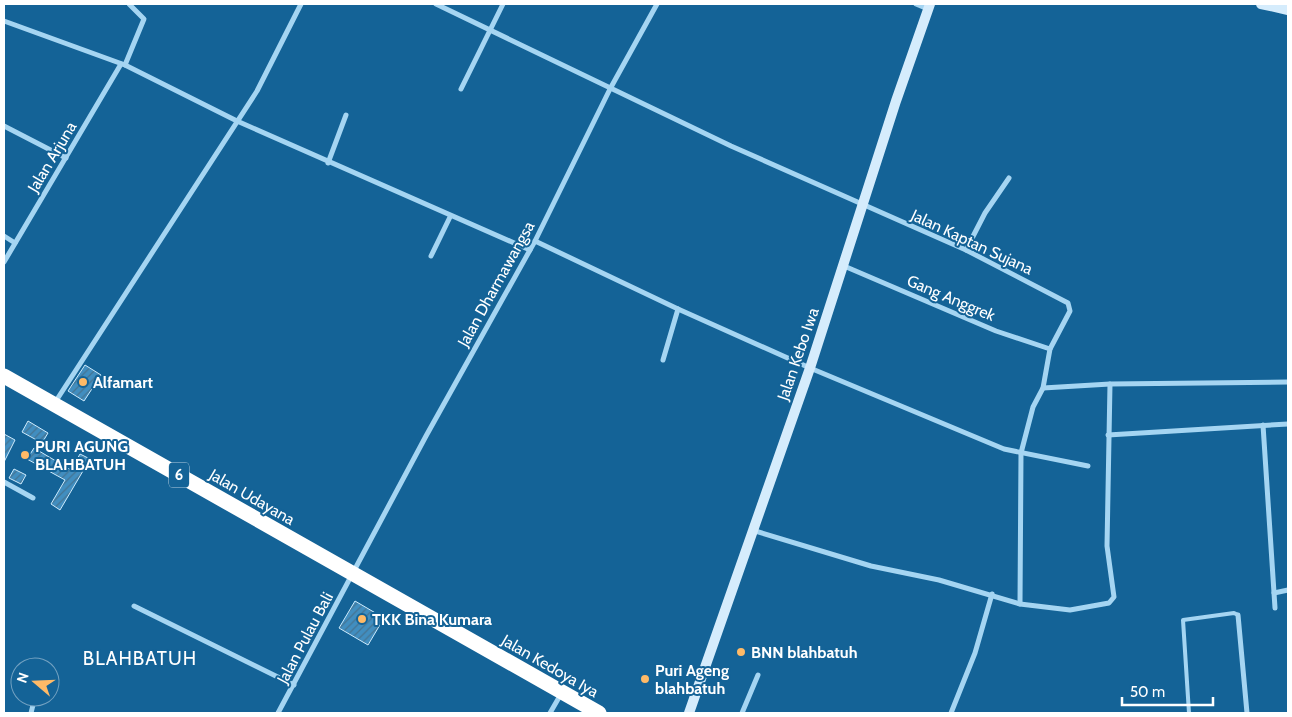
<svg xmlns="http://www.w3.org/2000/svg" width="1292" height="717" font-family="Cabin,sans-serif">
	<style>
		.building { fill: url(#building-hatch); stroke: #cdebfd }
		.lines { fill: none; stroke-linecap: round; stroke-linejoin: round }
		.lane { stroke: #a5d5f2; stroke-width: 4 }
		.street { stroke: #a5d5f2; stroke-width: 5 }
		.secondary { stroke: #d5ecfc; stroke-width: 10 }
		.highway { stroke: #fff; stroke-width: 15 }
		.poi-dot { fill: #ffba67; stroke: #146397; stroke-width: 2 }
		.labels { text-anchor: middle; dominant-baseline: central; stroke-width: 4; stroke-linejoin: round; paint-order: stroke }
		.shield { fill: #146397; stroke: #b8d0e0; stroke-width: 1 }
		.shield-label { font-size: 15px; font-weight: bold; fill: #fff }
		.street-label { font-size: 16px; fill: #fff; stroke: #146397 }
		.poi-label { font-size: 16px; font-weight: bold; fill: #fff; stroke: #146397; text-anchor: start }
		.quarter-label { font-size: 19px; letter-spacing: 1px; fill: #fff; stroke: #146397 }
	</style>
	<defs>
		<pattern id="building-hatch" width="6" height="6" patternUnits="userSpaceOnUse" patternTransform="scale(1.25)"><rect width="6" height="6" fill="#418ec0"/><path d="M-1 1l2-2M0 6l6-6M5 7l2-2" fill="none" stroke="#457492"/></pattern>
	</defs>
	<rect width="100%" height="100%" fill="#146397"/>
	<g class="building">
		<polygon points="85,365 101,375 84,401 68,391"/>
		<polygon points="28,421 48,433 42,443 22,432"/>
		<polygon points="4,434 15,440 4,462"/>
		<polygon points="34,448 71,470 80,454 90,459 60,510 51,504 65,480 27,459"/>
		<polygon points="14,469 26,475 21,484 9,478"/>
		<polygon points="355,601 384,618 368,645 339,628"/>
	</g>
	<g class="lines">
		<polyline class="lane" points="1189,713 1183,620 1234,613 1238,615"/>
		<g class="street">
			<polyline points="436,4 731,146 966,250 1068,303 1070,311 1050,349 1043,388 1033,407 1021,453 1020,604"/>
			<polyline points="916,4 928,9"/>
			<polyline points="4,21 125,65 237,121 530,250"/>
			<polyline points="125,65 144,19 129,4"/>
			<polyline points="461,89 503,4"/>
			<polyline points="4,126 66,158"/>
			<polyline points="328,163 346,115"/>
			<polyline points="4,236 15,243"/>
			<polyline points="535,241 678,309 810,368 1004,449 1088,466"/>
			<polyline points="966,250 985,213 1009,178"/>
			<polyline points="431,256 450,217"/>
			<polyline points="4,262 121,64"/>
			<polyline points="844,266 996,331 1050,349"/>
			<polyline points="663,360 678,309"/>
			<polyline points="1043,388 1110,384 1288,382"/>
			<polyline points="54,404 257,91 301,4"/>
			<polyline points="1263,425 1275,608"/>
			<polyline points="1108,435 1288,424"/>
			<polyline points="4,482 33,498"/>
			<polyline points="752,530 871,566 939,580 1020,604 1070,610 1109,603 1114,597 1107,546 1110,384"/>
			<polyline points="1274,593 1288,590"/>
			<polyline points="134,606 294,685"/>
			<polyline points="1238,615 1247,713"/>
			<polyline points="31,713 35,697"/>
			<polyline points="278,713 426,436 535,241 610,89 657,4"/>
			<polyline points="550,713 561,694"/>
			<polyline points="742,713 758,675"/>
			<polyline points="951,713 975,653 992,594"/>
		</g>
		<g class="secondary">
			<polyline points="1261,4 1288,10"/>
			<polyline points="689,713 810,368 896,101 930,4"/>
		</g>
		<polyline class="highway" points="4,376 599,713"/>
	</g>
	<g class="poi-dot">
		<circle cx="83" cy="382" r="5"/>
		<circle cx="25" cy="455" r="5"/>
		<circle cx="362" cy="619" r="5"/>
		<circle cx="741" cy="652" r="5"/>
		<circle cx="645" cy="679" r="5"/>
	</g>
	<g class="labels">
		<rect class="shield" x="169" y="462.5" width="20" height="25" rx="4"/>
		<g class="shield-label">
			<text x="179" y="475">6</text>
		</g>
		<g class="street-label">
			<text transform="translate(52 157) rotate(-59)">Jalan Arjuna</text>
			<text transform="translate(972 242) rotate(25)">Jalan Kaptan Sujana</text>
			<text transform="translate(496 284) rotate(-61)">Jalan Dharmawangsa</text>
			<text transform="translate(951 298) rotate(23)">Gang Anggrek</text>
			<text transform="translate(798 354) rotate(-71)">Jalan Kebo Iwa</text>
			<text transform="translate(252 497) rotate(30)">Jalan Udayana</text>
			<text transform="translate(305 638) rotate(-62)">Jalan Pulau Bali</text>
			<text transform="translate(550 666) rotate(30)">Jalan Kedoya Iya</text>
		</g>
		<g class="poi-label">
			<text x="93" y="382">Alfamart</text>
			<text x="35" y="446">PURI AGUNG<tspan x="35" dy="18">BLAHBATUH</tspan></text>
			<text x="372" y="619">TKK Bina Kumara</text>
			<text x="751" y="652">BNN blahbatuh</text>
			<text x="655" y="670">Puri Ageng<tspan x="655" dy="18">blahbatuh</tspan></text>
		</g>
		<g class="quarter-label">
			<text x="140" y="658">BLAHBATUH</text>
		</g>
	</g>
	<rect width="1292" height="717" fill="none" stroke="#ffffff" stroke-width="10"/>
	<g transform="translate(35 682) rotate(289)"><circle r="24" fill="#146397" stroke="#72a1c1"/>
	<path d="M0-4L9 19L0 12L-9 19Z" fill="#ffba67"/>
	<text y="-8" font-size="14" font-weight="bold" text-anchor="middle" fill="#ffffff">N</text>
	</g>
	<path d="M1122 697v8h91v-8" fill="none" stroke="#ffffff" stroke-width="2.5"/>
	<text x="1130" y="697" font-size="15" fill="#ffffff" stroke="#146397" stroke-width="4" paint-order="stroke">50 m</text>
</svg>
